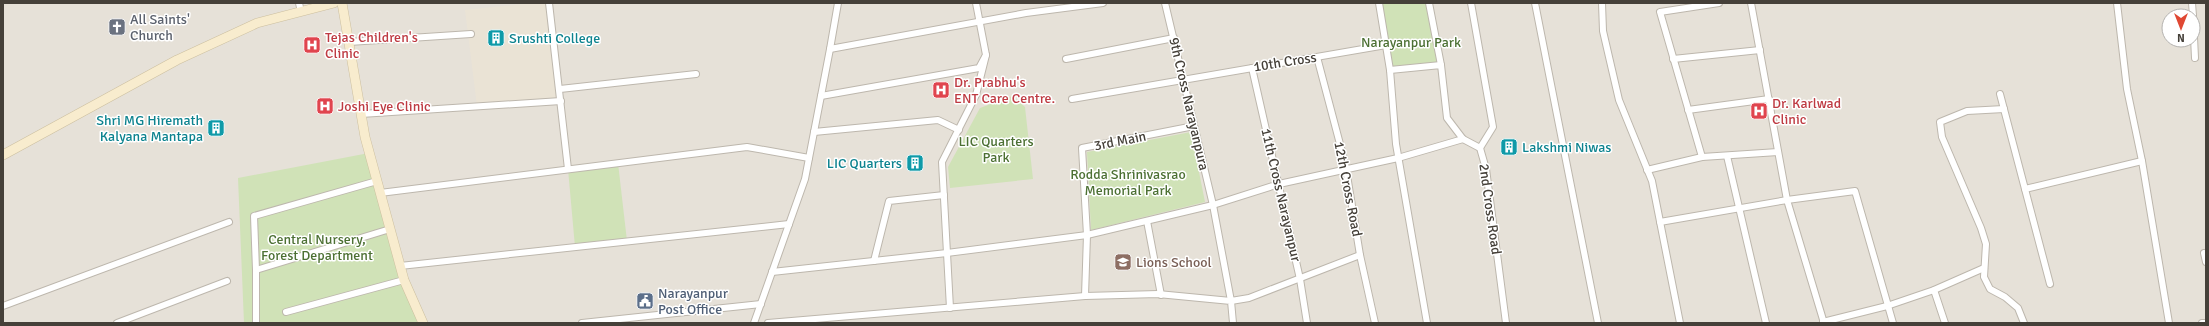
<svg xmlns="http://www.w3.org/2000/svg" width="2209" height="326" font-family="Signika,sans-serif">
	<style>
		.residential { fill: #e6e1d8; fill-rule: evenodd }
		.education { fill: #eae3d5 }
		.green { fill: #d0e2b7 }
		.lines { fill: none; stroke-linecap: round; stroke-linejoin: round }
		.street-casing { stroke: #bdb7ad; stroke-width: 8 }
		.secondary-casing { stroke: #ccbf9f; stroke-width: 10 }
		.street { stroke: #fff; stroke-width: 6 }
		.secondary { stroke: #f8ecce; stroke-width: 9 }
		.labels { text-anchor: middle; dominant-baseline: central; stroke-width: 3; stroke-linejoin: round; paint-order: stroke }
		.worship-label { font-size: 14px; fill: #5b616d; stroke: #fff; text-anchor: start }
		.health-label { font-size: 14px; fill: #be3a42; stroke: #fff; text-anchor: start }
		.culture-label { font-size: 14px; fill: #0d838f; stroke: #fff; text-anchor: start }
		.park-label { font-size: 14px; fill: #4c7033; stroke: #fff }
		.street-label { font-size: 14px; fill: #454039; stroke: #fff }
		.education-label { font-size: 14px; fill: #785e54; stroke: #fff; text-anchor: start }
		.service-label { font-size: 14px; fill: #4e5e75; stroke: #fff; text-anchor: start }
	</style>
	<rect width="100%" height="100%" fill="#f3efe9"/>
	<path class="residential" d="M3,3H2206V323H3ZM2169,16H2193V40H2169Z"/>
	<polygon class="education" points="533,3 549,3 561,101 477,106 465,10"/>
	<g class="green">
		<polygon points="1379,3 1429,3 1441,65 1390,70"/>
		<polygon points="1012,96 1025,107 1033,179 950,188 948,167 980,108"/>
		<polygon points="1191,132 1205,202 1091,230 1087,152"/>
		<polygon points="369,153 404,280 423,323 244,323 238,178"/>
		<polygon points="618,163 627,241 575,247 568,169"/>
	</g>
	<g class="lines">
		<defs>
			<g id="street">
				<polyline points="299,3 301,12"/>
				<polyline points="549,3 568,169"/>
				<polyline points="838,3 830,49 1026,13 1103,3"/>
				<polyline points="1165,3 1213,205 1279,184 1398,158 1463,139"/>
				<polyline points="1379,3 1390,70 1396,144 1427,323"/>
				<polyline points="1429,3 1441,65"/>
				<polyline points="1471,3 1493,127 1480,148"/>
				<polyline points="1535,3 1598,323"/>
				<polyline points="1602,3 1603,31 1619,100 1652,181 1680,323"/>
				<polyline points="1751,3 1787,200 1824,323"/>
				<polyline points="2117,3 2127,89 2142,161 2169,323"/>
				<polyline points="2192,3 2193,16"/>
				<polyline points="2193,16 2195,58"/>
				<polyline points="349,42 471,34"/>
				<polyline points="1317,57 1345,163 1360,255 1375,323"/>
				<polyline points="1066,59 1174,38"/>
				<polyline points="1673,59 1760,50"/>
				<polyline points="1252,68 1300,279 1307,323"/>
				<polyline points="1390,70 1441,65 1447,118 1463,139 1480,148 1486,169 1506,323"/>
				<polyline points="560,89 696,74"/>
				<polyline points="2000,94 2050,284"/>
				<polyline points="821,96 979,68 986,55 976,3"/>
				<polyline points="1072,99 1386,45"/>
				<polyline points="2004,109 1967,111 1940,122 1942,137 1981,228 1986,244 1984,277 1990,289 2005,297 2018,308 2024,323"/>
				<polyline points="1688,110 1769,99"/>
				<polyline points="361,114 561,101"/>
				<polyline points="814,132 938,120 959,130"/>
				<polyline points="1727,156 1766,323"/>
				<polyline points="1702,157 1778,152"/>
				<polyline points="1647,170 1702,157 1660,12 1719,3"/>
				<polyline points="2025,189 2142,161"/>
				<polyline points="380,193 747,147 809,158"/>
				<polyline points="1147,221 1161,295"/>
				<polyline points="1660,222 1787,200 1855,191 1893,323"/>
				<polyline points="2204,253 2206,262"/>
				<polyline points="874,261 889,201 944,195"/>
				<polyline points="400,266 789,224"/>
				<polyline points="256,270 254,216 377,181"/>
				<polyline points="772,272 947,253 1087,235 1213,205 1231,301 1249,298 1360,255"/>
				<polyline points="1934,290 1945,323"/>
				<polyline points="1085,296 1087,235 1082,148 1194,126"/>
				<polyline points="3,306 229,222"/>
				<polyline points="950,308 942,162 976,95 986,55"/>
				<polyline points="286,312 404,280"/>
				<polyline points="1823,322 1887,306 1934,290 1984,268"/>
				<polyline points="117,323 227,281"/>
				<polyline points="256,323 256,270 390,229"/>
				<polyline points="582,323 761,304"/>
				<polyline points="754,323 805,179 830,49"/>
				<polyline points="768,323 1085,296 1158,294 1231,301 1233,323"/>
				<polyline points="2202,323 2206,323"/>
			</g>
			<g id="secondary">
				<polyline points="342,3 365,137 404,280 423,323"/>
				<polyline points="3,155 177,60 257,23 334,3"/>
			</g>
		</defs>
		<use href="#street" class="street-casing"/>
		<use href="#secondary" class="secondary-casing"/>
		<use href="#street" class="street"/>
		<use href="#secondary" class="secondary"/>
	</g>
	<defs>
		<symbol id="church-square" viewBox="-11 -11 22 22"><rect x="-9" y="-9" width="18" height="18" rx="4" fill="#6b7280" stroke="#fff"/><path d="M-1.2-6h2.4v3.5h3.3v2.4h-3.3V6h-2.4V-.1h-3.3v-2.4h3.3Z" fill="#fff"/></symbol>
		<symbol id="building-square" viewBox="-11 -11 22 22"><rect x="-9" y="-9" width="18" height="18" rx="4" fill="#0f9aa8" stroke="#fff"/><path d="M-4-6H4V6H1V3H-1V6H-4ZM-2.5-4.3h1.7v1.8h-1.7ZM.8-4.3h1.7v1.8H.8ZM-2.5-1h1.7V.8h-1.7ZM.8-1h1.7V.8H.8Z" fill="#fff"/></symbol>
		<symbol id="hospital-square" viewBox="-11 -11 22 22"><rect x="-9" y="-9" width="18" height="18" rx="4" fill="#e0444e" stroke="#fff"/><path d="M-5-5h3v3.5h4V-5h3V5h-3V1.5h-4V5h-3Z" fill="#fff"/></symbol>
		<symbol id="school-square" viewBox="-11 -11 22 22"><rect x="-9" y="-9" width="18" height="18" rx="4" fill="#8d6e63" stroke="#fff"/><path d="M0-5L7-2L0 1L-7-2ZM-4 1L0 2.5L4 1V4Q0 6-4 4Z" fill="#fff"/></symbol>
		<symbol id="civic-square" viewBox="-11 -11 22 22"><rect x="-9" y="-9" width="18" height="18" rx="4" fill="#5c6f8a" stroke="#fff"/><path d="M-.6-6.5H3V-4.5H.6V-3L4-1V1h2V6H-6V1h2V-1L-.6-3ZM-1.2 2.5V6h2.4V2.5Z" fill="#fff"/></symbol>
	</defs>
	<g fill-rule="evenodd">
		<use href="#church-square" x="107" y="17" width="20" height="20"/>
		<use href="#building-square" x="486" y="28" width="20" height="20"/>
		<use href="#hospital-square" x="302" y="35" width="20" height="20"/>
		<use href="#hospital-square" x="931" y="80" width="20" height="20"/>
		<use href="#hospital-square" x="315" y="96" width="20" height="20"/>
		<use href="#hospital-square" x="1749" y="101" width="20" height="20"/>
		<use href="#building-square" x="206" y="118" width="20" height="20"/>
		<use href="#building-square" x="1499" y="137" width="20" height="20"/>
		<use href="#building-square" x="905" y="153" width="20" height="20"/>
		<use href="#school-square" x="1113" y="252" width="20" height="20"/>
		<use href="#civic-square" x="635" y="291" width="20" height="20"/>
	</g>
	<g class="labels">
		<g class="worship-label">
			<text x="130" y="19">All Saints'<tspan x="130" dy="16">Church</tspan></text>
		</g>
		<g class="health-label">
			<text x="325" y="37">Tejas Children's<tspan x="325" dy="16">Clinic</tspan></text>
			<text x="954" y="82">Dr. Prabhu's<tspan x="954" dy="16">ENT Care Centre.</tspan></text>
			<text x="1772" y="103">Dr. Karlwad<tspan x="1772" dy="16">Clinic</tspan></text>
			<text x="338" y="106">Joshi Eye Clinic</text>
		</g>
		<g class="culture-label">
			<text x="509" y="38">Srushti College</text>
			<text x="203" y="120" text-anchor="end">Shri MG Hiremath<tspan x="203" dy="16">Kalyana Mantapa</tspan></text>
			<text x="1522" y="147">Lakshmi Niwas</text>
			<text x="902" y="163" text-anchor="end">LIC Quarters</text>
		</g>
		<g class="park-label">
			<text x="1411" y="42">Narayanpur Park</text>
			<text x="996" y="141">LIC Quarters<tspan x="996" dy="16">Park</tspan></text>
			<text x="1128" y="174">Rodda Shrinivasrao<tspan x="1128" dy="16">Memorial Park</tspan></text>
			<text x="317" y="239">Central Nursery,<tspan x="317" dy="16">Forest Department</tspan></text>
		</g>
		<g class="street-label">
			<text transform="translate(1285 62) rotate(-9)">10th Cross</text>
			<text transform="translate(1189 104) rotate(77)">9th Cross Narayanpura</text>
			<text transform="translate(1120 141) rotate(-11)">3rd Main</text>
			<text transform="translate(1348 189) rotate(79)">12th Cross Road</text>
			<text transform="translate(1281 195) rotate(77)">11th Cross Narayanpur</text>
			<text transform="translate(1490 209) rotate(82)">2nd Cross Road</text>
		</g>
		<g class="education-label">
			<text x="1136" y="262">Lions School</text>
		</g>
		<g class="service-label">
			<text x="658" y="293">Narayanpur<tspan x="658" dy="16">Post Office</tspan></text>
		</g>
	</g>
	<rect width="2209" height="326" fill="none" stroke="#454039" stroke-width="8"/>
	<g transform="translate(2181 28) rotate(180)"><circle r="19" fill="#ffffff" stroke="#b5b3b0"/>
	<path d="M0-3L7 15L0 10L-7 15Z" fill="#e04833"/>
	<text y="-6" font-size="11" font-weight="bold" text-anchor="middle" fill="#454039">N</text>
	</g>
</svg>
